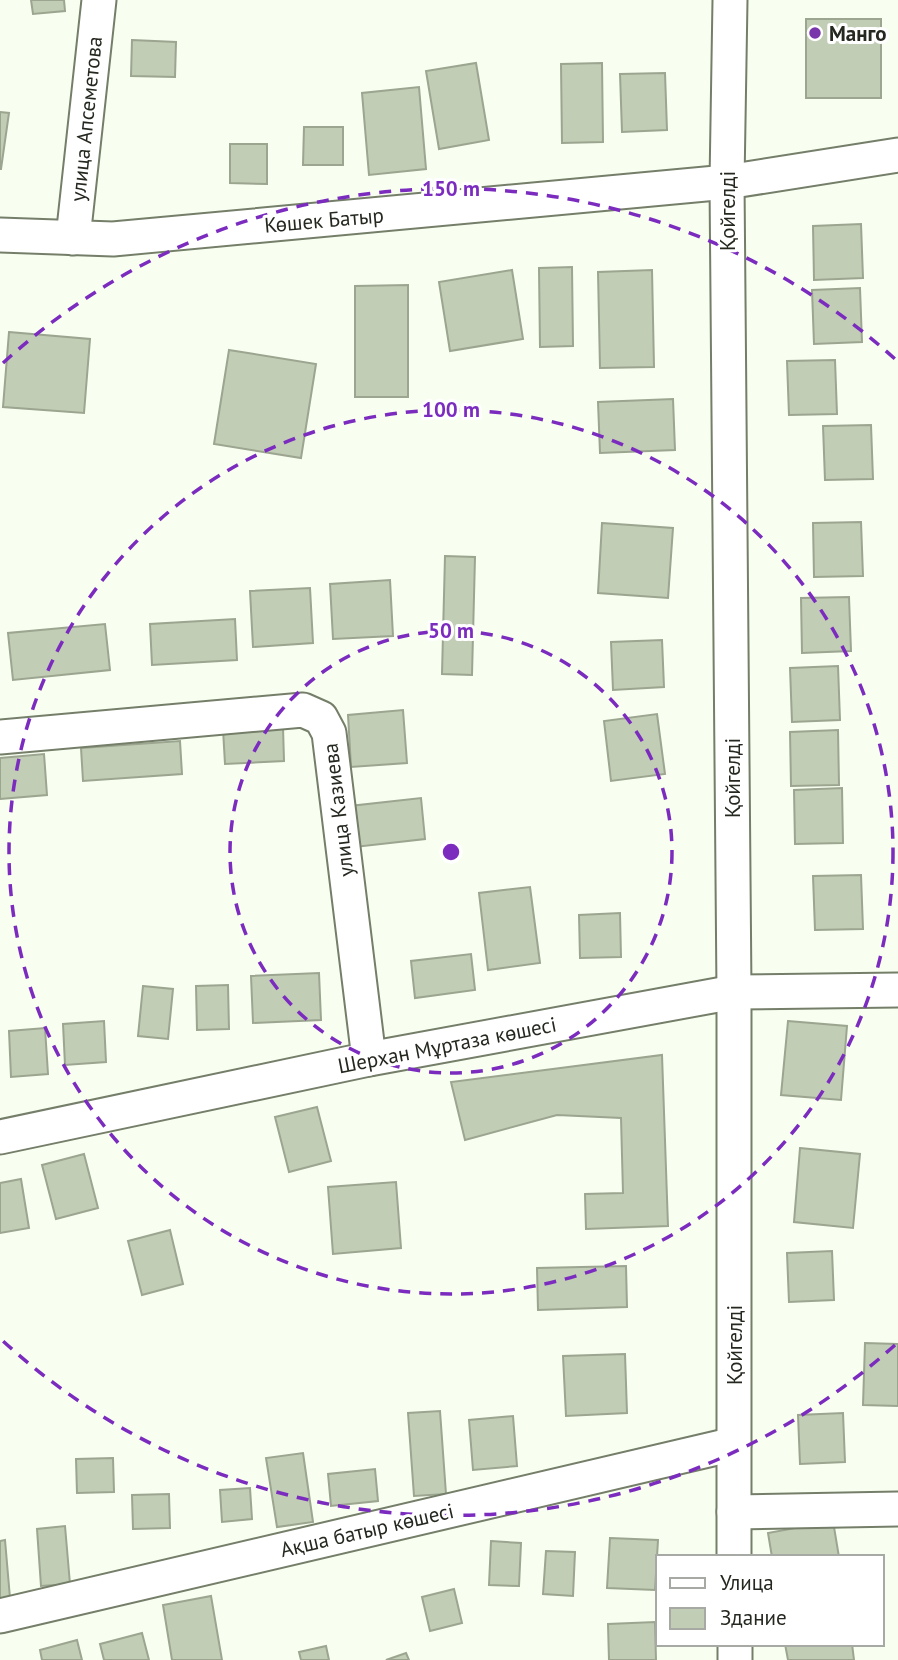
<svg xmlns="http://www.w3.org/2000/svg" width="898" height="1660" font-family="'PT Sans',sans-serif">
	<style>
		.building { fill: #c2cdb6; stroke: #9ba58f; stroke-width: 2 }
		.lines { fill: none; stroke-linecap: round; stroke-linejoin: round }
		.minor-casing { stroke: #747e69; stroke-width: 37 }
		.minor { stroke: #fff; stroke-width: 33 }
		.ring { fill: none; stroke: #7b2cbf; stroke-width: 3.5; stroke-dasharray: 12 9 }
		.poi-dot { fill: #7836aa; stroke: #fff; stroke-width: 2.5 }
		.labels { text-anchor: middle; dominant-baseline: central; stroke-width: 6; stroke-linejoin: round; paint-order: stroke }
		.poi-label { font-size: 21px; font-weight: bold; fill: #24281f; stroke: #fff; text-anchor: start }
		.street-label { font-size: 21px; fill: #24281f; stroke: #fff }
		.centre { fill: #7b2cbf; stroke: #fff; stroke-width: 3.5 }
		.ring-label { font-size: 21px; text-anchor: middle; font-weight: bold; fill: #7b2cbf; stroke: #fff; stroke-width: 6; stroke-linejoin: round; paint-order: stroke }
	</style>
	<rect width="100%" height="100%" fill="#f8fef0"/>
	<g class="building">
		<polygon points="31,0 64,0 65,11 33,14"/>
		<rect x="806" y="19" width="75" height="79"/>
		<polygon points="132,40 176,42 175,77 131,76"/>
		<polygon points="476,63 489,140 439,149 426,71"/>
		<polygon points="602,63 603,142 562,143 561,64"/>
		<polygon points="665,73 667,130 622,132 620,74"/>
		<polygon points="419,87 426,169 369,175 362,93"/>
		<polygon points="0,112 9,113 1,169 0,169"/>
		<polygon points="304,127 343,127 343,165 303,165"/>
		<polygon points="230,144 267,144 267,184 230,183"/>
		<polygon points="861,224 863,278 814,280 813,226"/>
		<polygon points="572,267 573,346 540,347 539,268"/>
		<polygon points="512,270 523,339 450,351 439,282"/>
		<polygon points="652,270 654,367 600,368 598,272"/>
		<polygon points="408,285 408,397 355,397 355,286"/>
		<polygon points="860,288 862,342 814,344 812,290"/>
		<polygon points="9,332 90,339 84,413 3,407"/>
		<polygon points="229,350 316,364 301,458 214,444"/>
		<polygon points="835,360 837,414 789,415 787,361"/>
		<polygon points="673,399 675,450 600,453 598,402"/>
		<polygon points="871,425 873,479 825,480 823,426"/>
		<polygon points="861,522 863,576 814,577 813,523"/>
		<polygon points="602,523 673,528 668,598 598,593"/>
		<polygon points="445,556 475,557 472,675 442,674"/>
		<polygon points="390,580 393,636 333,639 330,584"/>
		<polygon points="310,588 313,643 253,647 250,591"/>
		<polygon points="849,597 851,651 802,653 801,598"/>
		<polygon points="235,619 237,660 152,665 150,624"/>
		<polygon points="105,624 110,670 13,680 8,633"/>
		<polygon points="662,640 664,687 613,690 611,642"/>
		<polygon points="838,666 840,720 792,722 790,668"/>
		<polygon points="403,710 407,763 351,767 348,715"/>
		<polygon points="657,714 665,774 611,781 604,721"/>
		<polygon points="283,727 284,761 225,764 223,729"/>
		<polygon points="838,730 839,785 791,786 790,732"/>
		<polygon points="180,741 182,774 83,781 81,748"/>
		<polygon points="44,754 47,795 0,799 0,758"/>
		<polygon points="842,788 843,843 795,844 794,790"/>
		<polygon points="421,798 425,839 355,847 350,806"/>
		<polygon points="861,875 863,929 815,930 813,876"/>
		<polygon points="530,887 540,963 488,970 479,893"/>
		<polygon points="620,913 621,957 580,958 579,915"/>
		<polygon points="471,954 475,990 415,998 411,961"/>
		<polygon points="319,973 321,1020 253,1023 251,976"/>
		<polygon points="228,985 229,1029 197,1030 196,986"/>
		<polygon points="143,986 173,989 168,1039 138,1036"/>
		<polygon points="104,1021 106,1062 65,1065 63,1024"/>
		<polygon points="788,1021 847,1026 841,1100 781,1095"/>
		<polygon points="45,1028 48,1074 11,1077 9,1031"/>
		<polygon points="662,1055 668,1226 586,1229 585,1194 623,1193 621,1118 557,1115 465,1140 451,1082"/>
		<polygon points="317,1107 331,1161 289,1172 275,1117"/>
		<polygon points="800,1148 860,1154 853,1228 794,1222"/>
		<polygon points="84,1154 98,1208 56,1219 42,1165"/>
		<polygon points="21,1179 29,1228 0,1233 0,1183"/>
		<polygon points="396,1182 401,1248 333,1254 328,1187"/>
		<polygon points="170,1230 183,1284 142,1295 128,1241"/>
		<polygon points="832,1251 834,1300 789,1302 787,1253"/>
		<polygon points="626,1266 627,1307 538,1310 537,1268"/>
		<polygon points="865,1343 898,1344 898,1406 863,1405"/>
		<polygon points="625,1354 627,1413 566,1416 563,1356"/>
		<polygon points="440,1411 446,1494 414,1496 408,1413"/>
		<polygon points="843,1413 845,1462 800,1464 798,1415"/>
		<polygon points="513,1416 517,1466 473,1470 469,1420"/>
		<polygon points="303,1453 313,1522 277,1527 266,1458"/>
		<polygon points="113,1458 114,1492 77,1493 76,1459"/>
		<polygon points="375,1469 378,1501 331,1506 328,1474"/>
		<polygon points="250,1488 252,1519 222,1522 220,1490"/>
		<polygon points="169,1494 170,1528 133,1529 132,1495"/>
		<polygon points="833,1521 839,1557 772,1557 768,1533"/>
		<polygon points="65,1526 70,1584 41,1586 37,1529"/>
		<polygon points="610,1538 658,1540 655,1590 607,1588"/>
		<polygon points="5,1540 10,1598 0,1599 0,1541"/>
		<polygon points="491,1541 521,1543 519,1586 489,1585"/>
		<polygon points="546,1551 575,1552 573,1596 543,1594"/>
		<polygon points="454,1589 462,1623 430,1631 422,1597"/>
		<polygon points="211,1596 222,1660 172,1660 163,1605"/>
		<polygon points="655,1622 656,1660 609,1660 608,1624"/>
		<polygon points="142,1633 149,1660 104,1660 100,1644"/>
		<polygon points="77,1640 82,1660 42,1660 40,1650"/>
		<polygon points="785,1644 852,1644 854,1660 788,1660"/>
		<polygon points="326,1646 329,1660 301,1660 299,1652"/>
		<polygon points="406,1653 409,1660 386,1660"/>
	</g>
	<g class="lines">
		<defs>
			<g id="minor">
				<polyline points="730,0 727,182 734,992 734,1557"/>
				<polyline points="0,235 113,239 727,182 898,155"/>
				<polyline points="73,238 99,0"/>
				<polyline points="0,737 303,710 321,718 329,733 369,1059"/>
				<polyline points="0,1137 369,1059 734,992 898,990"/>
				<polyline points="734,1512 898,1509"/>
				<polyline points="0,1616 734,1444"/>
				<polyline points="735,1644 735,1660"/>
			</g>
		</defs>
		<use href="#minor" class="minor-casing"/>
		<use href="#minor" class="minor"/>
	</g>
	<g class="ring">
		<circle cx="451" cy="852" r="221"/>
		<circle cx="451" cy="852" r="442"/>
		<path d="M895 1345A663 663 0 0 1 3 1341M3 363A663 663 0 0 1 895 359"/>
	</g>
	<circle class="poi-dot" cx="815" cy="33" r="7"/>
	<g class="labels">
		<g class="poi-label">
			<text x="829" y="33">Манго</text>
		</g>
		<g class="street-label">
			<text transform="translate(86 119) rotate(-84)">улица Апсеметова</text>
			<text transform="translate(727 211) rotate(-90)">Қойгелді</text>
			<text transform="translate(324 220) rotate(-5)">Көшек Батыр</text>
			<text transform="translate(732 778) rotate(-90)">Қойгелді</text>
			<text transform="translate(338 810) rotate(-97)">улица Казиева</text>
			<text transform="translate(447 1045) rotate(-11)">Шерхан Мұртаза көшесі</text>
			<text transform="translate(734 1345) rotate(-90)">Қойгелді</text>
			<text transform="translate(367 1530) rotate(-13)">Ақша батыр көшесі</text>
		</g>
	</g>
	<circle cx="451" cy="852" r="10" class="centre"/>
	<g class="ring-label">
		<text x="451" y="196">150 m</text>
		<text x="451" y="417">100 m</text>
		<text x="451" y="638">50 m</text>
	</g>
	<rect x="656" y="1555" width="228" height="91" fill="#ffffff" stroke="#a7a9a5" stroke-width="2"/>
	<rect x="670" y="1578" width="35" height="10" fill="#ffffff" stroke="#a7a9a5" stroke-width="2"/>
	<text x="720" y="1590" font-size="21" fill="#24281f">Улица</text>
	<rect x="670" y="1608" width="35" height="21" fill="#c2cdb6" stroke="#a7a9a5" stroke-width="2"/>
	<text x="720" y="1625" font-size="21" fill="#24281f">Здание</text>
</svg>
